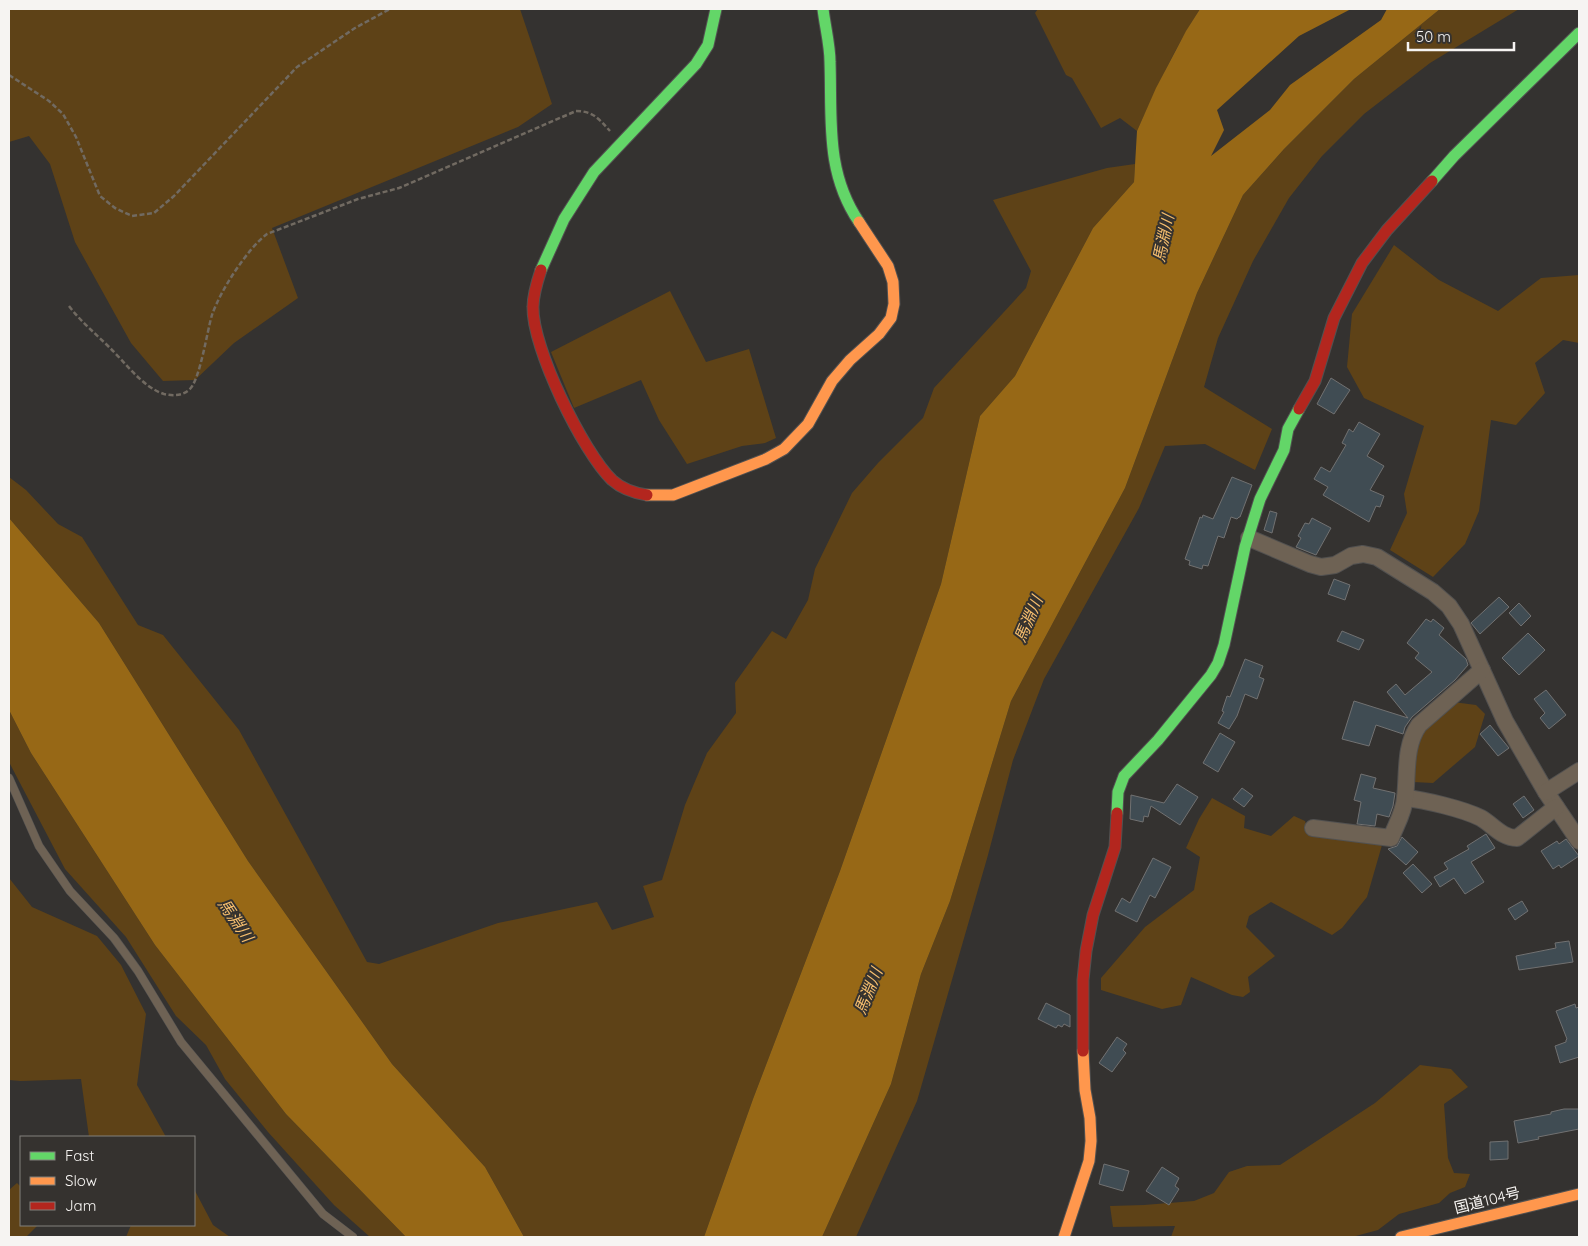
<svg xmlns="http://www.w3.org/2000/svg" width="1588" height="1246" font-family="Quicksand,'Noto Sans JP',sans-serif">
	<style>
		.green { fill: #5e4217 }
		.water { fill: #976816 }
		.building { fill: #404c53; stroke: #717171 }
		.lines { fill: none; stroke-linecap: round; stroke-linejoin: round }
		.lane-casing { stroke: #525150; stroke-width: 9 }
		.street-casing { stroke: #525150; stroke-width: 18 }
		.fast-casing { stroke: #525150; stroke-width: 13 }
		.slow-casing { stroke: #525150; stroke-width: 13 }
		.jam-casing { stroke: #525150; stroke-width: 13 }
		.path { stroke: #716a61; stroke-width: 2.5; stroke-dasharray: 5 2.5; stroke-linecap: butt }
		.lane { stroke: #6e6254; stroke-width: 8 }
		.street { stroke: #6e6254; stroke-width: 16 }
		.fast { stroke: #63d668; stroke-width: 11 }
		.slow { stroke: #ff974d; stroke-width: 11 }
		.jam { stroke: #b3261e; stroke-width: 11 }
		.labels { text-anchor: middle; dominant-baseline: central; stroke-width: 4; stroke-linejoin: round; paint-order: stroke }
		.street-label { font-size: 15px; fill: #f6f4f2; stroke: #35322f }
		.water-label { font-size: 16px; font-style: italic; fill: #f6be6e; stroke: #35322f }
	</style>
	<rect width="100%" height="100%" fill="#343230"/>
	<g class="green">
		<polygon points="9,9 520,9 552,104 518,127 272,228 298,298 234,343 195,380 163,381 131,343 75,242 50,164 29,136 9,142"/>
		<path d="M1038,9H1200C1175,47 1156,89 1137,131L1120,118L1101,128L1072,78L1066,75L1035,13Z"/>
		<polygon points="1440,9 1519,9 1430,63 1364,114 1322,156 1289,198 1253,261 1218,338 1204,387 1272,429 1255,470 1205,444 1165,446 1139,508 1044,679 1013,760 988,855 917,1101 856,1237 822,1237 891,1084 921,974 950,901 1011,701 1125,488 1197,293 1243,195 1284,149 1354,79"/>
		<polygon points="1135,164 1134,182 1093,228 1015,376 980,416 941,584 840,871 753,1099 704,1237 524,1237 485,1167 392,1064 248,861 99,623 9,518 9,477 26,490 58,524 82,537 138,625 163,635 239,730 367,962 379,964 498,923 597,902 612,930 654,917 643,886 662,880 685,805 707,753 736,713 735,683 772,631 786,639 808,600 815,569 852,493 878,463 923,418 934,388 1026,288 1031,271 993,200 1107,168"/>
		<polygon points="1394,245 1439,280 1498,311 1541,278 1579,275 1579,343 1563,340 1535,363 1545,393 1516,425 1491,420 1479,511 1465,544 1433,577 1390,550 1407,513 1404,494 1424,426 1364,398 1347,367 1352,314"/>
		<polygon points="670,291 706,362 749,349 776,438 765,443 742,446 687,464 659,420 641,380 574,408 551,352"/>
		<polygon points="1453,702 1476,705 1485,714 1475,747 1433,783 1413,782 1419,732"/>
		<polygon points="9,710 31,753 155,945 286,1114 406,1237 370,1237 334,1205 268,1132 225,1079 206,1045 176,1016 126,937 65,869 9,762"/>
		<polygon points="1212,798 1245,816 1244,828 1271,836 1294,816 1305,821 1310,836 1382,845 1367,897 1342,928 1332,935 1271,902 1249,916 1246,927 1275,956 1248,977 1250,992 1243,997 1232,995 1191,977 1181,1005 1162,1009 1101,990 1101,978 1145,927 1194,890 1200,857 1186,848 1199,819"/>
		<polygon points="9,878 32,907 97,936 121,965 146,1014 137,1085 166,1137 89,1137 81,1079 21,1081 9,1080"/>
		<polygon points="1420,1065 1451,1069 1468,1087 1444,1104 1448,1158 1454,1173 1470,1174 1465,1187 1450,1193 1439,1203 1399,1214 1378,1230 1352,1237 1171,1237 1175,1226 1113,1227 1110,1206 1144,1205 1194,1201 1214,1193 1229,1172 1247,1166 1280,1165 1375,1103"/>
		<polygon points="17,1183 21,1187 21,1225 38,1225 26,1237 9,1237 9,1190"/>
		<polygon points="194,1189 213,1225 230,1237 126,1237 131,1225 194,1225"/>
	</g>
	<g class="water">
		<polygon points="1200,9 1351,9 1299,36 1217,110 1224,130 1211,156 1270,110 1290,85 1381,20 1387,9 1440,9 1354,79 1284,149 1243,195 1197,293 1125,488 1011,701 950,901 921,974 891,1084 822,1237 704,1237 753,1099 840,871 941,584 980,416 1015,376 1093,228 1134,182 1137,131 1156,88 1186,31"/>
		<polygon points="9,518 99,623 248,861 392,1064 485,1167 524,1237 406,1237 286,1114 155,945 31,753 9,710"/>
	</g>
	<g class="building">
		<polygon points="1331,378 1350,390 1334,414 1317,404"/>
		<polygon points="1359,422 1380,434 1367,456 1384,466 1370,490 1384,496 1380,507 1376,506 1369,522 1323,495 1328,487 1314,479 1321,467 1330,472 1346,445 1342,443 1349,429 1353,432"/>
		<polygon points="1232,477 1252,485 1240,517 1239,517 1237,519 1231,517 1224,538 1218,536 1208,566 1203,565 1202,569 1189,565 1190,561 1185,559 1200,517 1202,518 1203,515 1213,519"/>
		<polygon points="1270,511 1277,513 1272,533 1264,530"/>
		<polygon points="1312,518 1331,528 1316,555 1296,547 1301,538 1298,536 1305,523 1309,524"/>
		<polygon points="1334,579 1350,585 1345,600 1328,594"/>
		<polygon points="1499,597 1509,607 1480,634 1471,623"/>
		<polygon points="1519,603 1531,616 1521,626 1509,613"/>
		<polygon points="1426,619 1431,622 1433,619 1444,628 1439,635 1466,659 1468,665 1455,680 1412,717 1405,727 1403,734 1376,725 1369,746 1342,739 1354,701 1408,718 1387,692 1396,684 1405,695 1432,672 1415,658 1419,653 1407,643"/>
		<polygon points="1342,631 1364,640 1359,650 1337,641"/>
		<polygon points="1528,633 1545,650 1519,675 1502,658"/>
		<polygon points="1245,659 1263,666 1259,677 1264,679 1257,699 1245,694 1237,716 1229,729 1218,723 1224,712 1222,711 1227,696 1230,697"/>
		<polygon points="1546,690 1566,715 1549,729 1540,718 1545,713 1534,699"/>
		<polygon points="1490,725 1509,748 1498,756 1480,734"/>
		<polygon points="1220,733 1235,742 1218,772 1203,763"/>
		<polygon points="1361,774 1376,778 1373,788 1395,793 1393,806 1389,817 1377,814 1375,826 1357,824 1361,802 1354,800"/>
		<polygon points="1177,784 1198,797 1180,825 1151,806 1148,817 1144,816 1143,822 1130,819 1131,795 1164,803"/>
		<polygon points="1242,788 1253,796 1244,807 1233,799"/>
		<polygon points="1524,796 1534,810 1523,818 1513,804"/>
		<polygon points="1486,834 1495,848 1471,862 1484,882 1465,894 1454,878 1440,887 1434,877 1448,869 1444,863 1469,849 1467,846"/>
		<polygon points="1402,837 1418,852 1406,865 1388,849 1397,846"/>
		<polygon points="1566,839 1579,856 1561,868 1559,865 1553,869 1541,851 1557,841 1559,844"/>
		<polygon points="1153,858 1171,867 1155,898 1150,895 1137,922 1115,911 1122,898 1130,903"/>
		<polygon points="1413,864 1432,884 1422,893 1403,873"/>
		<polygon points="1522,901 1528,911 1515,920 1508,909"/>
		<polygon points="1569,941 1573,962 1519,970 1516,956 1556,948 1555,943"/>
		<polygon points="1046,1003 1070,1015 1070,1027 1064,1024 1062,1027 1058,1025 1056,1028 1038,1019"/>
		<polygon points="1575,1004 1576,1008 1579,1007 1579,1057 1560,1063 1555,1046 1566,1042 1566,1040 1567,1039 1556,1011"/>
		<polygon points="1117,1037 1127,1044 1123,1050 1126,1053 1112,1072 1099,1063"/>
		<polygon points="1564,1109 1579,1109 1579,1129 1538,1137 1539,1139 1518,1143 1514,1121 1551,1114 1551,1112"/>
		<polygon points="1508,1141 1508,1159 1490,1160 1490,1142"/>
		<polygon points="1104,1164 1129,1171 1123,1191 1099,1184"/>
		<polygon points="1162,1167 1179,1178 1175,1186 1179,1189 1169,1205 1146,1191"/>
	</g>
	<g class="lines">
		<defs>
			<polyline id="lane" points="9,778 39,846 70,891 114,938 138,971 181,1042 323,1214 353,1237"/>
			<g id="street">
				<polyline points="1249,538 1310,564 1321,567 1335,565 1351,556 1363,554 1377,557 1433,592 1449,606 1461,624 1505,721 1546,792 1579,841"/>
				<polyline points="1546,792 1579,771"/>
				<path d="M1405,798C1425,800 1463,809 1481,818C1493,825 1502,838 1517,838L1556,807"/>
				<path d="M1313,828L1391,838C1396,825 1404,812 1405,798C1408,774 1404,746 1419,725L1482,670"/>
			</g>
			<g id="fast">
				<path d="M823,9C825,26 830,45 830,62C832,119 825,172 859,222"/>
				<polyline points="1432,181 1454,156 1579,33"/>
				<polyline points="541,270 564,219 594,172 696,64 708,45 716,9"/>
				<polyline points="1117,813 1118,792 1124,776 1158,740 1211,675 1218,663 1224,645 1245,547 1260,499 1284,450 1288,429 1299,409"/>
			</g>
			<g id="slow">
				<polyline points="647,495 673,495 766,459 784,449 808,424 832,381 850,360 879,334 891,318 894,304 893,282 888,266 859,222"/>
				<polyline points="1064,1237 1089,1161 1091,1141 1090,1118 1085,1090 1083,1051"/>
				<polyline points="1401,1237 1579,1194"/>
			</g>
			<g id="jam">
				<path d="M541,270C537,282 533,295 533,307C532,348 583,452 612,480C622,489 634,493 647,495"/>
				<polyline points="1299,409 1315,381 1334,318 1362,263 1387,230 1432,181"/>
				<polyline points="1083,1051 1083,980 1086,951 1093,915 1115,847 1117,813"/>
			</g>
		</defs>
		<use href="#lane" class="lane-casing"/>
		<use href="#street" class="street-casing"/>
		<use href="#fast" class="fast-casing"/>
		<use href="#slow" class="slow-casing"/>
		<use href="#jam" class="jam-casing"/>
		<g class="path">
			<polyline points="9,75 49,101 63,114 76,137 100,196 115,208 132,216 154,213 174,196 297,67 355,28 390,9"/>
			<path d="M69,306C81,322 95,333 109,347C125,362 142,387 164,394C172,396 182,396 189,390C200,381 207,331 212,315C220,291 248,248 267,234L358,199L399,188L576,111C593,111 599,119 610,131"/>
		</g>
		<use href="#lane" class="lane"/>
		<use href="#street" class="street"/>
		<use href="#fast" class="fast"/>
		<use href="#slow" class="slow"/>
		<use href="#jam" class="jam"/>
	</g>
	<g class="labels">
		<g class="street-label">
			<text transform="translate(1487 1200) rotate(-14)">国道104号</text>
		</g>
		<g class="water-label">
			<text transform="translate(1163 238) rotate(-78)">馬淵川</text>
			<text transform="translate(1028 619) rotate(-67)">馬淵川</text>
			<text transform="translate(236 920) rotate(56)">馬淵川</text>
			<text transform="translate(868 991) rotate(-68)">馬淵川</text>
		</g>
	</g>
	<rect width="1588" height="1246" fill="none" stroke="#f6f4f2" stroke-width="20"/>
	<rect x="20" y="1136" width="175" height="90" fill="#35322f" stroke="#82807d"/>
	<rect x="30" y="1152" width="25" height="8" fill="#63d668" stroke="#82807d"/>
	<text x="65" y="1161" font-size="15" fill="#f6f4f2">Fast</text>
	<rect x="30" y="1177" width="25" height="8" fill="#ff974d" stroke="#82807d"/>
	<text x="65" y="1186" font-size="15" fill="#f6f4f2">Slow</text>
	<rect x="30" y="1202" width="25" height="8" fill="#b3261e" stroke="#82807d"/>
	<text x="65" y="1211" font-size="15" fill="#f6f4f2">Jam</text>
	<path d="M1408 42v8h106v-8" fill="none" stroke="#f6f4f2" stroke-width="2.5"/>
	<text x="1416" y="42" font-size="15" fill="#f6f4f2" stroke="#35322f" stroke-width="4" paint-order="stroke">50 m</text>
</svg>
